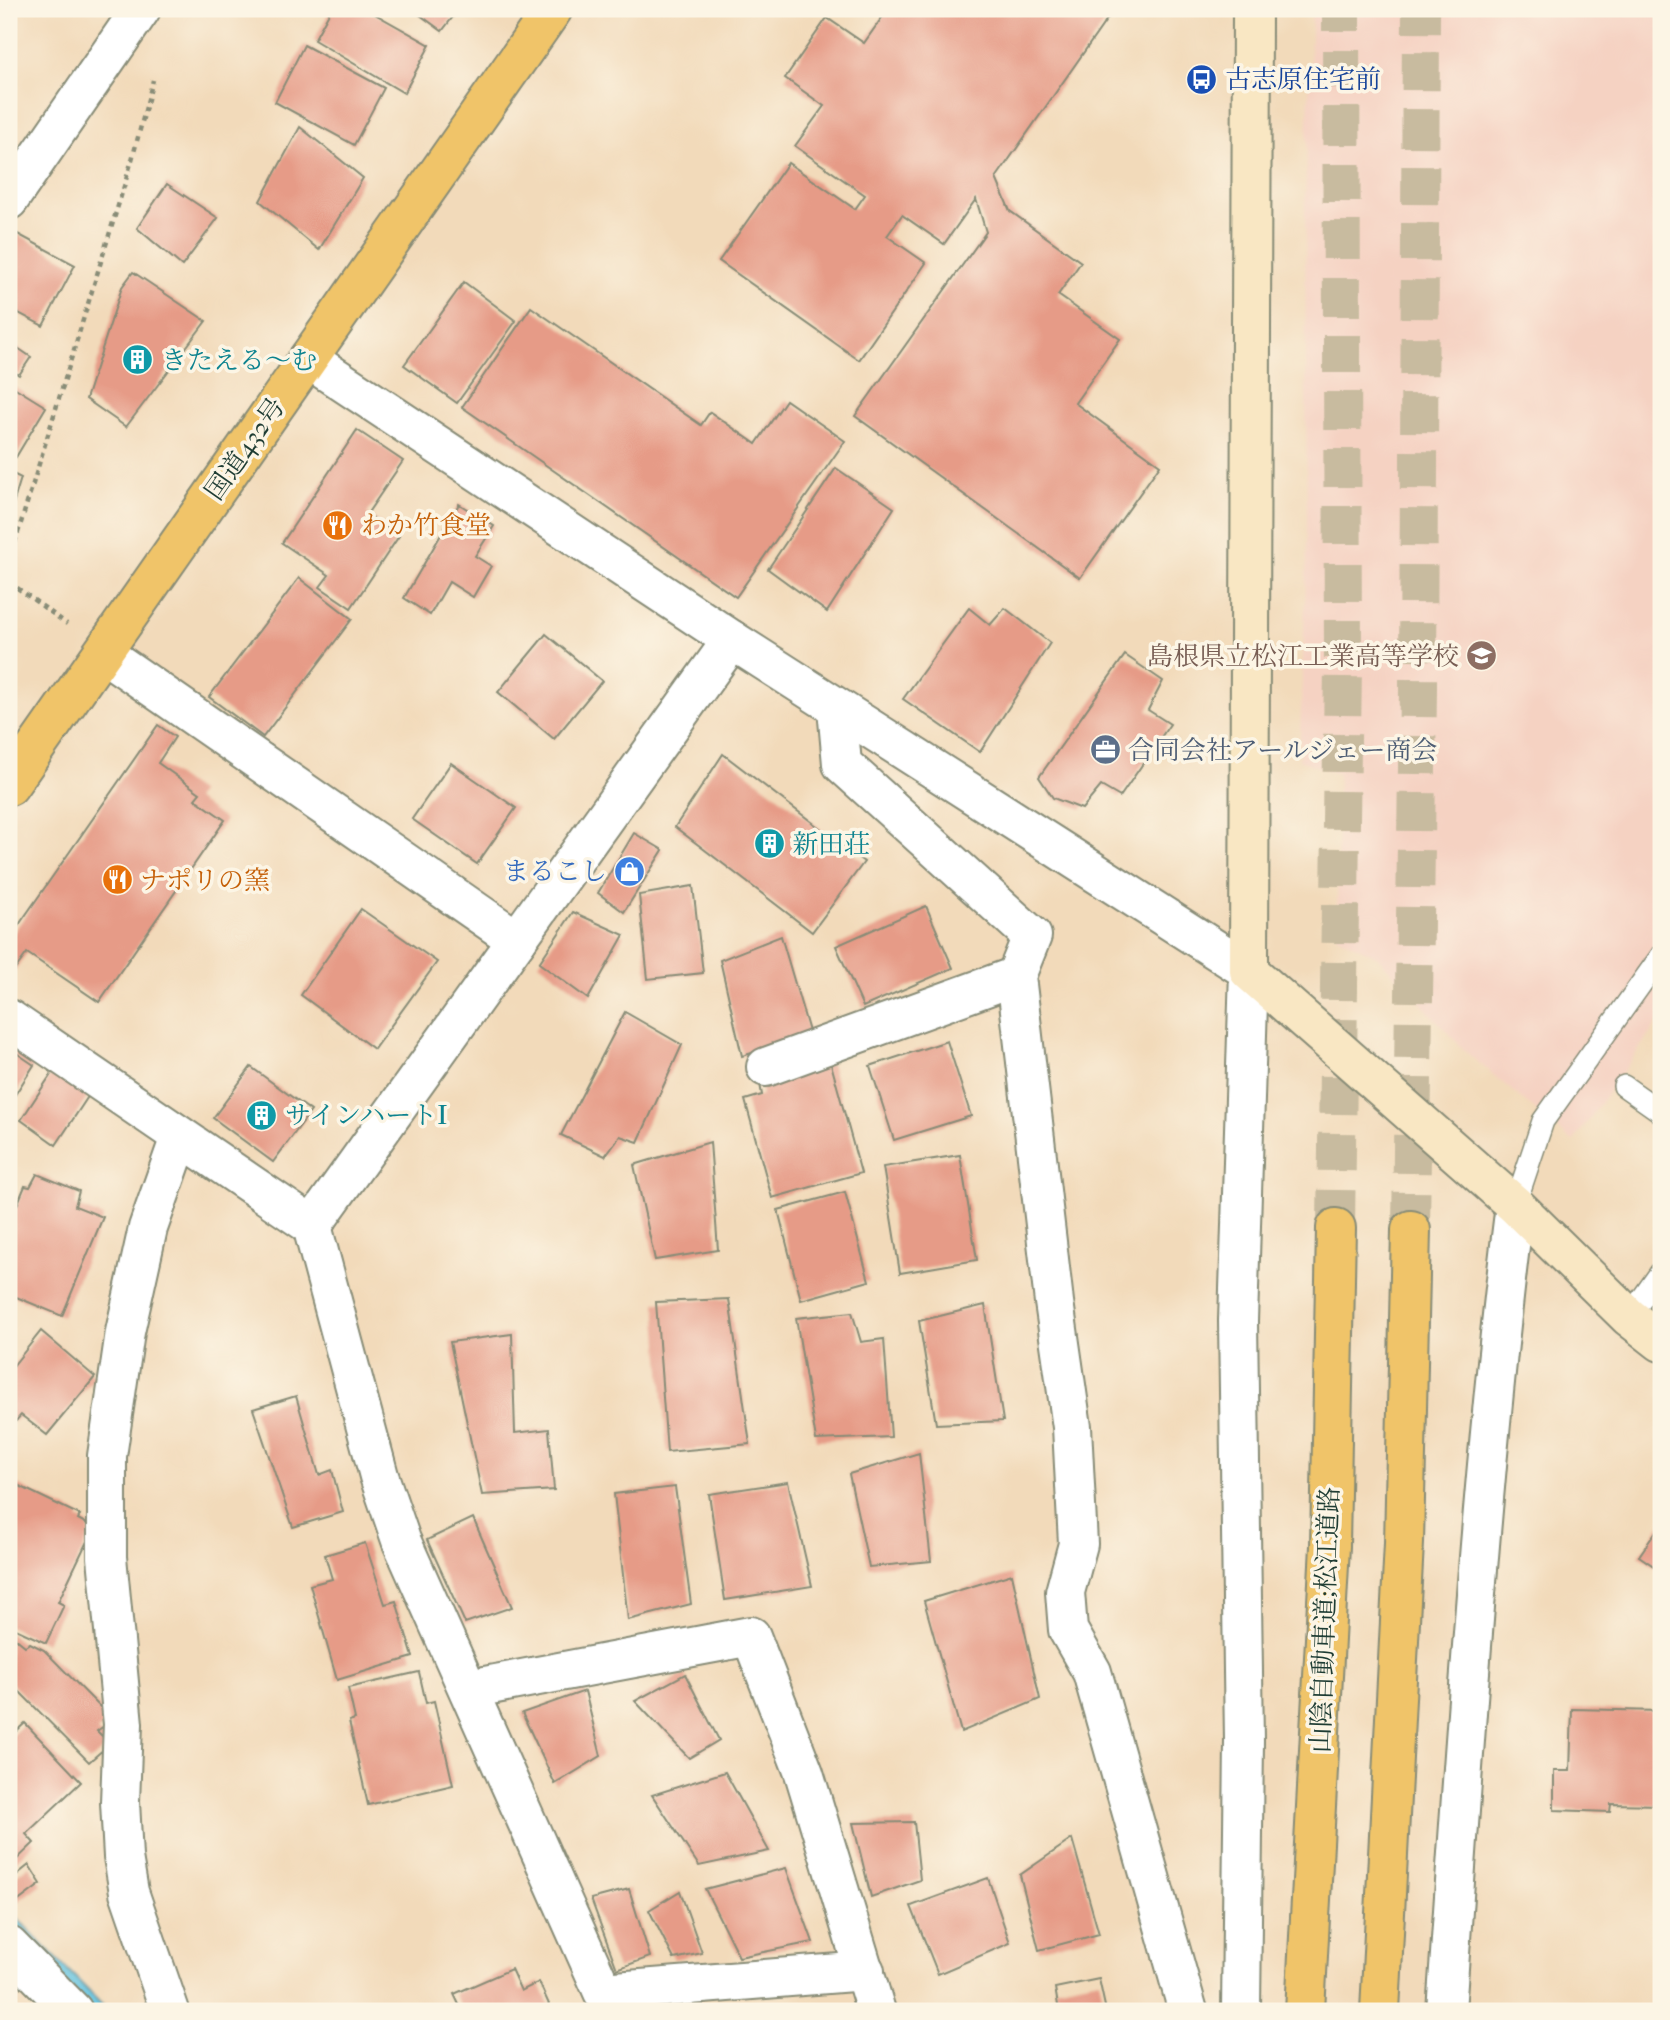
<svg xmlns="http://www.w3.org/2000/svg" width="1670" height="2020" font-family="'IM FELL French Canon','Noto Serif JP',serif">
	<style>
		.built { fill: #f5d2c2 }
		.water { fill: #62c2e0; stroke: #40808a; stroke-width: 2 }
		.building { fill: #e69b87 }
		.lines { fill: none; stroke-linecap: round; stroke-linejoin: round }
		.highway-tunnel { stroke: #c8bb9f; stroke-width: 38; stroke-dasharray: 38 19; stroke-linecap: butt }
		.lane-casing { stroke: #888c77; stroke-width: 24 }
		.street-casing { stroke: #888c77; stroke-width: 42 }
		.secondary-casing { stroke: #888c77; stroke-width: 42 }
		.highway-casing { stroke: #888c77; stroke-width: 42 }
		.path { stroke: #888c77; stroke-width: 4.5; stroke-dasharray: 5 5; stroke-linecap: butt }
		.lane { stroke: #fff; stroke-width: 21 }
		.street { stroke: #fff; stroke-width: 38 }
		.secondary { stroke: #f9e7c3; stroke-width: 38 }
		.highway { stroke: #f0c469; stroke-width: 38 }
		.labels { text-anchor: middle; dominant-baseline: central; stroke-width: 7; stroke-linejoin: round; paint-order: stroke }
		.transit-label { font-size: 26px; fill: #164399; stroke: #fcf5e5; text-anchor: start }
		.culture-label { font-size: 26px; fill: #0d838f; stroke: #fcf5e5; text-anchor: start }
		.street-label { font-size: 26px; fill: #1f3d34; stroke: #fcf5e5 }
		.food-label { font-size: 26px; fill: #c56008; stroke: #fcf5e5; text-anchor: start }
		.education-label { font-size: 26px; fill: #785e54; stroke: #fcf5e5; text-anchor: end }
		.service-label { font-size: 26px; fill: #4e5e75; stroke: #fcf5e5; text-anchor: start }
		.shop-label { font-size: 26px; fill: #366cbe; stroke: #fcf5e5; text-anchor: end }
	</style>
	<rect width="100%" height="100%" fill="#fcf5e5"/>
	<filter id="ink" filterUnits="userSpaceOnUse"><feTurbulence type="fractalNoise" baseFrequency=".0143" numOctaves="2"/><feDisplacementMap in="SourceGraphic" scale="14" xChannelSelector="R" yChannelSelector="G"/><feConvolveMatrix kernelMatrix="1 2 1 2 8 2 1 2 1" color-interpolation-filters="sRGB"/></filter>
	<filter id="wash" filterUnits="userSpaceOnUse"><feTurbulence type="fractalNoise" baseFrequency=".00686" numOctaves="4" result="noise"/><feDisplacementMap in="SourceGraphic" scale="28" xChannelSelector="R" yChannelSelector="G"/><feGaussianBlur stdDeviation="1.57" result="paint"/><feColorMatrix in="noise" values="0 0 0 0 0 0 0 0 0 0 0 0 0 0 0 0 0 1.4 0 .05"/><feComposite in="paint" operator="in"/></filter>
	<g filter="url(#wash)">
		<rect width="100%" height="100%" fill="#f2daba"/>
		<polygon class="built" points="1312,9 1661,9 1661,1018 1573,1142 1466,1052 1378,957 1337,936 1338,774 1299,760 1307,551 1305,201"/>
		<polygon class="water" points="9,1910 108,2011 90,2011 9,1929"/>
		<g id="blocks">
			<g class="building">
				<polygon points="331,9 366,9 430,45 404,93 314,40"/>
				<polygon points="412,9 459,9 442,31"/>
				<polygon points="888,9 1114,9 996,178 1010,211 1081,262 1058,295 1120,339 1075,403 1160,465 1080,578 855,416 986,232 976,199 944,244 902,215 887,236 926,263 859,360 719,261 788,163 855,209 865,195 795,146 824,106 785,78 827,18 864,43"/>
				<polygon points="304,45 384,88 354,145 275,102"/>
				<polygon points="300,127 363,178 319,250 260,201"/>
				<polygon points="167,184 218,218 182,266 137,228"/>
				<polygon points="12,231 75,265 43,326 9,308 9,238"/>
				<polygon points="133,272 206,321 126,427 86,399 122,287"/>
				<polygon points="464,282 516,321 457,403 404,365"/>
				<polygon points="531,307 701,425 710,412 756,444 786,400 845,441 736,597 462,407"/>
				<polygon points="9,342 31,357 19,375 9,369"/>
				<polygon points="9,384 46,407 16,457 13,455 9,463"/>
				<polygon points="357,430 403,461 367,514 399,536 351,608 320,587 329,575 282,543"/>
				<polygon points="836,468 894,508 827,612 768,569"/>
				<polygon points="9,472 21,478 9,517"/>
				<polygon points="459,504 494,526 475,556 491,566 473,597 449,582 430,615 404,598"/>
				<polygon points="299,578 352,619 263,737 209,697"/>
				<polygon points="969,608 990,625 1005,608 1050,643 980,752 903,699"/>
				<polygon points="546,634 602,681 554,739 498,692"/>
				<polygon points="1125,655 1163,681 1148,710 1170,724 1120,797 1101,786 1082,809 1053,798 1039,777"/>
				<polygon points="158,725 175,737 158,763 200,793 195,799 225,820 99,1002 27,953 9,978 9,939"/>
				<polygon points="723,754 864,862 812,932 675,827"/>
				<polygon points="451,763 516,808 477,864 412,819"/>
				<polygon points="634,833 663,850 624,912 598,893"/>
				<polygon points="693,886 703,973 648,979 639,895"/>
				<polygon points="926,906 953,968 863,1007 836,946"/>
				<polygon points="361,909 437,962 374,1049 301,995"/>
				<polygon points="573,912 624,935 588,999 539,963"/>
				<polygon points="781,936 810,1035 742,1056 720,960"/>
				<polygon points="625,1012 682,1045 638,1142 620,1136 605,1156 561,1135"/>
				<polygon points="947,1041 971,1116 894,1140 870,1066"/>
				<polygon points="9,1048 34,1065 9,1104"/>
				<polygon points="831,1064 861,1173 772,1198 745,1100 762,1095 760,1084"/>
				<polygon points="251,1067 311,1111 273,1162 213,1118"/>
				<polygon points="54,1070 89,1095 56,1145 21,1120"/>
				<polygon points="710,1142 718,1250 655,1260 634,1165"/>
				<polygon points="960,1155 977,1260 900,1273 883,1167"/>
				<polygon points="37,1174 79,1191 75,1206 103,1217 62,1316 9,1294 9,1224 25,1186 30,1187"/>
				<polygon points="845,1192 869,1281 801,1300 778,1210"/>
				<polygon points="729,1299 750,1444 667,1452 656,1302"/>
				<polygon points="985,1305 1003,1421 936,1424 919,1321"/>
				<polygon points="852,1312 861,1342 884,1339 891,1437 816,1440 796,1318"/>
				<polygon points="41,1331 95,1377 47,1435 21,1415 15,1422 11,1418 9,1421 9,1371"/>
				<polygon points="512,1334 515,1433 549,1429 554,1490 482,1495 450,1342"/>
				<polygon points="296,1396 319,1475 332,1470 343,1512 293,1527 253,1409"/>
				<polygon points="919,1453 931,1561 869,1567 849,1474"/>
				<polygon points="9,1481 80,1515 78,1519 89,1525 90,1535 58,1602 64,1605 46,1643 9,1626"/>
				<polygon points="788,1482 812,1586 725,1600 709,1494"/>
				<polygon points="675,1487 691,1604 628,1620 614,1494"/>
				<polygon points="473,1518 512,1607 465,1623 427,1540"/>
				<polygon points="1661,1524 1661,1571 1639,1556"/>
				<polygon points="365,1543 385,1604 396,1601 413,1657 337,1680 310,1585 332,1579 325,1555"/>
				<polygon points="1012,1574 1040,1699 961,1732 924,1601"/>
				<polygon points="9,1633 25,1646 30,1643 44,1650 104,1711 105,1725 97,1731 105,1739 105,1748 89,1762 9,1681"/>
				<polygon points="419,1672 426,1703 434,1701 453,1785 368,1805 349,1721 355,1719 348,1688"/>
				<polygon points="685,1674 719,1740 689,1758 635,1701"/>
				<polygon points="585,1691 601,1756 555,1784 522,1713"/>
				<polygon points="1572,1709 1661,1711 1661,1805 1611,1804 1610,1812 1554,1810 1554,1771 1570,1771"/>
				<polygon points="25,1723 81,1782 26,1834 34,1843 9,1867 9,1738"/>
				<polygon points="725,1772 769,1851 699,1866 652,1795"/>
				<polygon points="914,1822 920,1880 871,1897 853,1823"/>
				<polygon points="1072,1839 1099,1934 1039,1950 1020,1875"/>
				<polygon points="29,1865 41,1884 13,1905 9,1900 9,1881"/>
				<polygon points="786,1868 813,1942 739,1957 705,1889"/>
				<polygon points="988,1878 1010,1943 938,1974 911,1906"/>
				<polygon points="629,1889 650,1957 617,1969 591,1899"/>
				<polygon points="680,1891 702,1953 674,1959 649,1910"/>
				<polygon points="511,1969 521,1991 539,1982 552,2011 462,2011 454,1994"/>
				<polygon points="1099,1979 1106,2011 1059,2011 1055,1988"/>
			</g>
		</g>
	</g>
	<g filter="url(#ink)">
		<use href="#blocks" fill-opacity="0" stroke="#888c77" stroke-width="2"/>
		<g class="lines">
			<g class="highway-tunnel">
				<polyline points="1336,1228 1343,662 1341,9"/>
				<polyline points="1411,1230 1418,688 1421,9"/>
			</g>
			<defs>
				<g id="lane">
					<polyline points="1624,1086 1661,1112"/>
					<polyline points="1515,1205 1543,1121 1661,956"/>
					<polyline points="1629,1317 1661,1272"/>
				</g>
				<g id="street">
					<polyline points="9,200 141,9"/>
					<polyline points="308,359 732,640 1249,971 1238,1321 1244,1741 1241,2011"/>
					<polyline points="103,653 517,940"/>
					<polyline points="837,708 842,764 1032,936 1016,976 1054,1302 1072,1427 1078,1544 1065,1592 1068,1630 1092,1672 1188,2011"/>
					<polyline points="9,1019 312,1226 732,640"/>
					<polyline points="766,1067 1016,976"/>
					<polyline points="312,1226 379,1476 401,1540 603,1992 865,1971"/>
					<polyline points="469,1689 751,1636 804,1773 876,2011"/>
					<polyline points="9,1946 73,2011"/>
					<polyline points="170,2011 129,1892 123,1857 120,1802 123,1724 107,1557 107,1456 125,1332 148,1228 180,1137"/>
					<path d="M1446,2011C1465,1743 1481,1473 1515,1205"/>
				</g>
				<polyline id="secondary" points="1252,9 1249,971 1515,1205 1629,1317 1661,1342"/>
				<g id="highway">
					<polyline points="9,786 553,9"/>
					<polyline points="1305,2011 1330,1546 1336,1228"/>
					<polyline points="1380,2011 1404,1543 1411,1230"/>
				</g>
			</defs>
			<use href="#lane" class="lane-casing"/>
			<use href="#street" class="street-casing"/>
			<use href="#secondary" class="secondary-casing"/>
			<use href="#highway" class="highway-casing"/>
			<g class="path">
				<polyline points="9,562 132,160 153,80"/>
				<polyline points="9,582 67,624"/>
			</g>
			<use href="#lane" class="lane"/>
			<use href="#street" class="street"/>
			<use href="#secondary" class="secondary"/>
			<use href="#highway" class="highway"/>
		</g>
	</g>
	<defs>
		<symbol id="bus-disc" viewBox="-11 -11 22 22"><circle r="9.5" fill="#1a4fb4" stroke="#fcf5e5"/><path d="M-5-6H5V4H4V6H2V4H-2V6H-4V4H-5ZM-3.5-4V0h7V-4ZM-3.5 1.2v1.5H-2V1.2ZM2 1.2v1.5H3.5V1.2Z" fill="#fff"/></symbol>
		<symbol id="building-disc" viewBox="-11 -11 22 22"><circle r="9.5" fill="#0f9aa8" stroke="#fcf5e5"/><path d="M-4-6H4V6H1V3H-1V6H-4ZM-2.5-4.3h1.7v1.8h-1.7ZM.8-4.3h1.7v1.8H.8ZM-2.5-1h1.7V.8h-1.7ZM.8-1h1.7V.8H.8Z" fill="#fff"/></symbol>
		<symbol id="restaurant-disc" viewBox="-11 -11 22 22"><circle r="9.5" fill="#e8710a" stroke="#fcf5e5"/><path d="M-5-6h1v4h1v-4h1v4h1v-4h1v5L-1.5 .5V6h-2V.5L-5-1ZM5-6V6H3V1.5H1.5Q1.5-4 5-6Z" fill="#fff"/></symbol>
		<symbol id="school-disc" viewBox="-11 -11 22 22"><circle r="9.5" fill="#8d6e63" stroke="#fcf5e5"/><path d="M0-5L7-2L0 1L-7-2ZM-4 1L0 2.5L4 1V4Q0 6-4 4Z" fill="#fff"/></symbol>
		<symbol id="office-disc" viewBox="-11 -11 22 22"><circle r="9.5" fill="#5c6f8a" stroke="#fcf5e5"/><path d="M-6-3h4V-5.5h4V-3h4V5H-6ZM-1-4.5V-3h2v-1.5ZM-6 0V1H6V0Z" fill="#fff"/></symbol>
		<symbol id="shop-disc" viewBox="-11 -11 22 22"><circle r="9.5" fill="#3f7fe0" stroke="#fcf5e5"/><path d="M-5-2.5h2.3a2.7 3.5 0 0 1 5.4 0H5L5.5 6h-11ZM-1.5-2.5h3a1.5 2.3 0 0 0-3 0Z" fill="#fff"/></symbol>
	</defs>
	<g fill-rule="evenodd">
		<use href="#bus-disc" x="1184" y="62" width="35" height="35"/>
		<use href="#building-disc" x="120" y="342" width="35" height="35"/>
		<use href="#restaurant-disc" x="320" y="508" width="35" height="35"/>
		<use href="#school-disc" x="1464" y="638" width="35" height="35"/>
		<use href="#office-disc" x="1088" y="732" width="35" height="35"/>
		<use href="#building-disc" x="752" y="826" width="35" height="35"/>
		<use href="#shop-disc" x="612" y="854" width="35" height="35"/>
		<use href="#restaurant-disc" x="100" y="862" width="35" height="35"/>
		<use href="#building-disc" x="244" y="1098" width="35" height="35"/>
	</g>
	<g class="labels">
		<g class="transit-label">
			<text x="1225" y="79">古志原住宅前</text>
		</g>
		<g class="culture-label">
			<text x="161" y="360">きたえる～む</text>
			<text x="792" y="844">新田荘</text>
			<text x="285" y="1115">サインハートI</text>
		</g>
		<g class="street-label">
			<text transform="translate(245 449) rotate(-55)">国道432号</text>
			<text transform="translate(1325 1620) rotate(-88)">山陰自動車道;松江道路</text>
		</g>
		<g class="food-label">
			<text x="361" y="525">わか竹食堂</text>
			<text x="140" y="880">ナポリの窯</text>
		</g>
		<g class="education-label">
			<text x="1459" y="656">島根県立松江工業高等学校</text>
		</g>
		<g class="service-label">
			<text x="1128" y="750">合同会社アールジェー商会</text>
		</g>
		<g class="shop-label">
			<text x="607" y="871">まるこし</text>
		</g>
	</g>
	<rect width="1670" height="2020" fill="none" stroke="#fcf5e5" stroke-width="35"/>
</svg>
